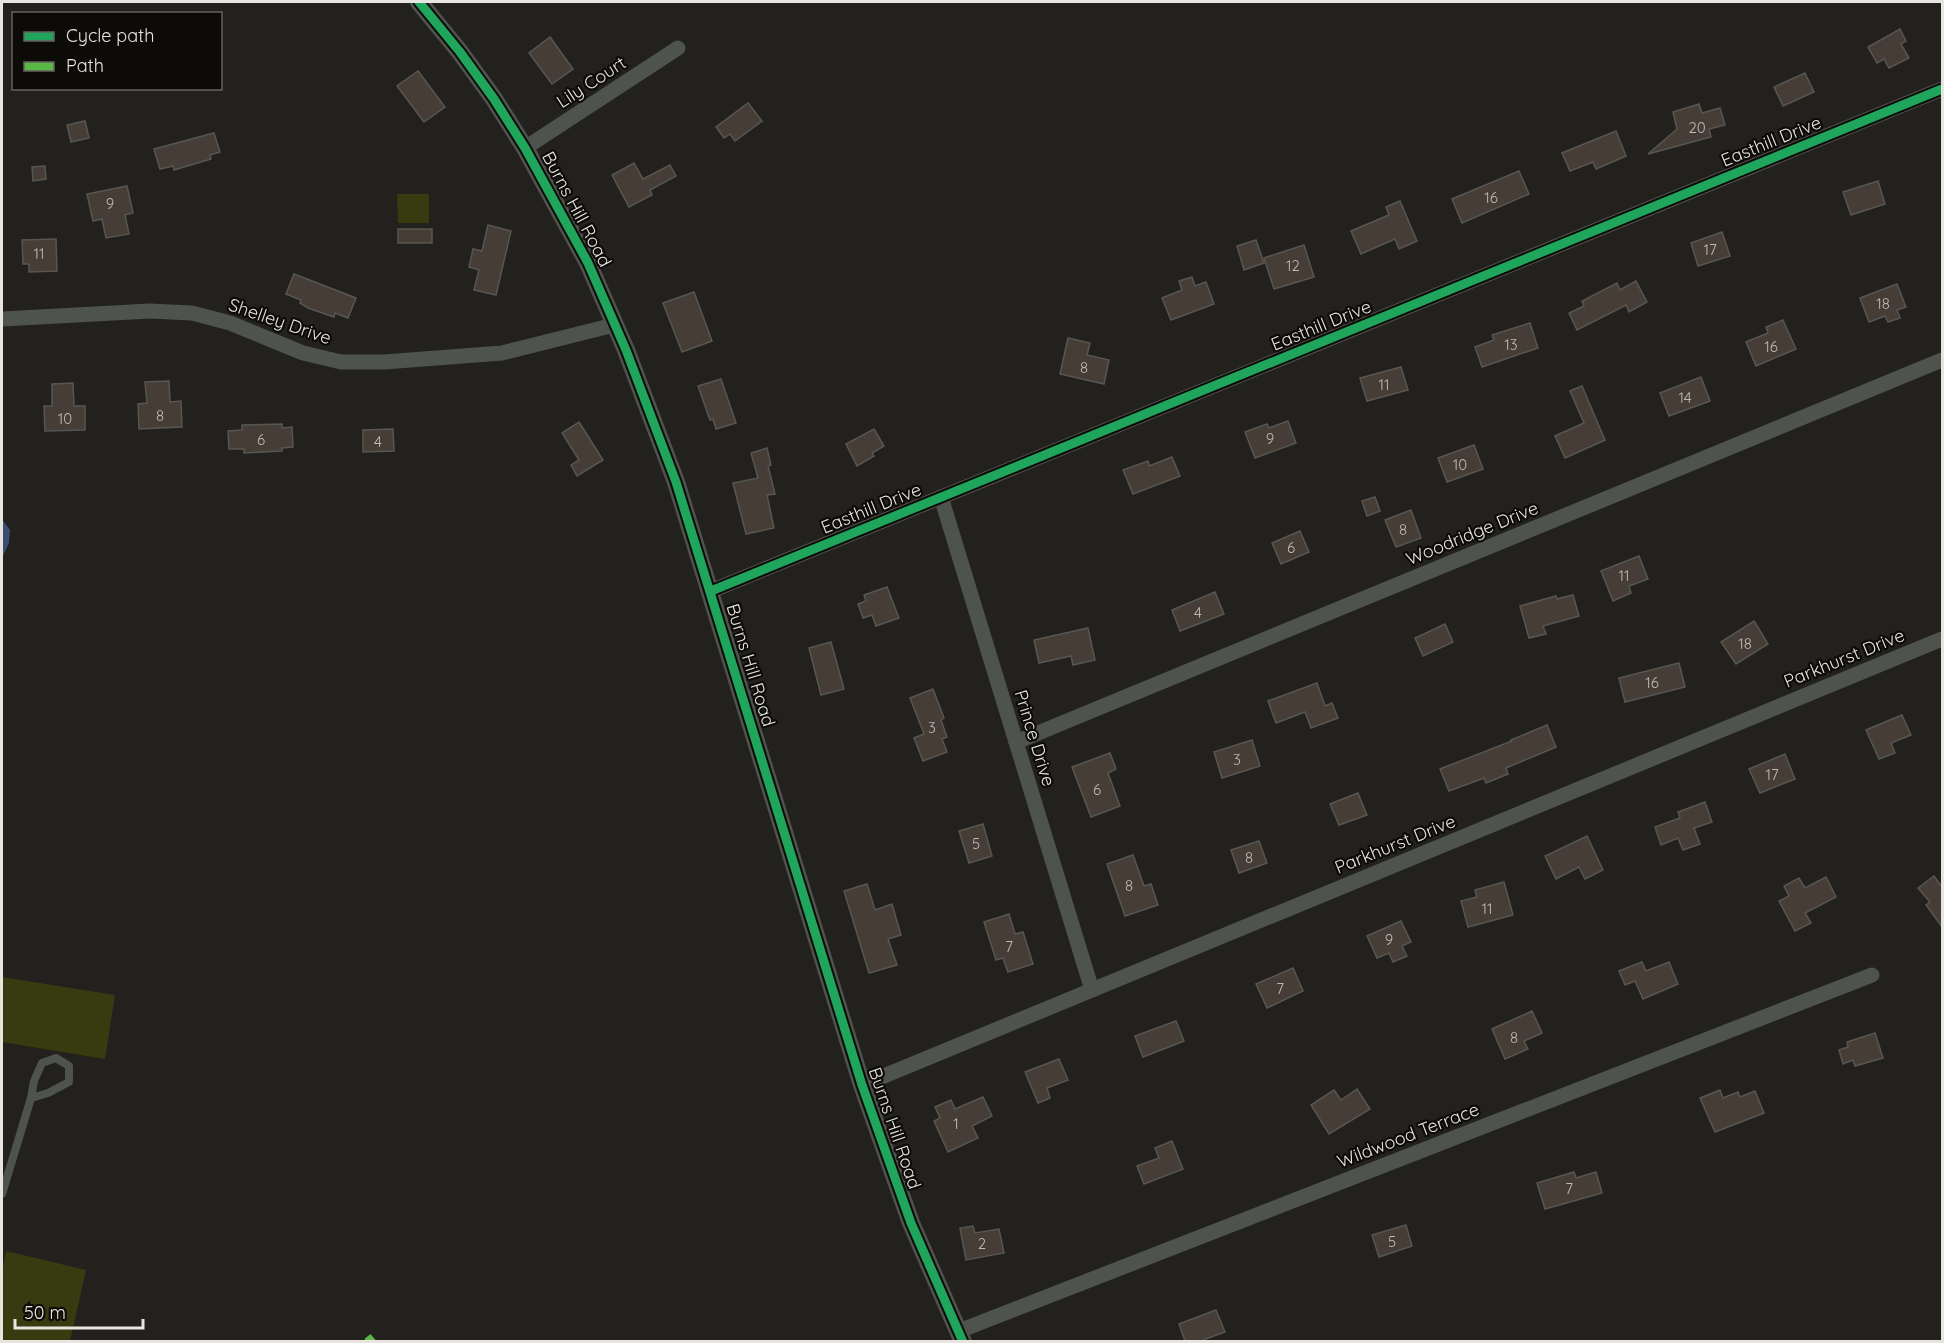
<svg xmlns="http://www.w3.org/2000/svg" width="1944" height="1343" font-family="Quicksand,sans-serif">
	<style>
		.green { fill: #383b0f }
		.water { fill: #3a4c70 }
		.building { fill: #453d36; stroke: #585653; stroke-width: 1.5 }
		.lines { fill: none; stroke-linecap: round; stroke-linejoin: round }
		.service { stroke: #4e534e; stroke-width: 8 }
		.minor { stroke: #4e534e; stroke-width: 15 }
		.tertiary { stroke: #4e534e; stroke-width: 18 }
		.quiet { stroke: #58b947; stroke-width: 8; stroke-dasharray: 15 8; stroke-linecap: butt }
		.cycleway-casing { stroke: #0d0b08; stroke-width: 13 }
		.cycleway { stroke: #20a55d; stroke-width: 9 }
		.labels { text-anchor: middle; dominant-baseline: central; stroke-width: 4.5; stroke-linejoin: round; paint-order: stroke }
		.number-label { font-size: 15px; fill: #bfbab6 }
		.street-label { font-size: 18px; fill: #e8e4e0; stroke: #0d0b08 }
	</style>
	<rect width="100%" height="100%" fill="#23211e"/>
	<g class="green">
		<polygon points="429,194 429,223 398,223 397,194"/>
		<polygon points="2,977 115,995 105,1059 2,1042"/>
		<polygon points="6,1251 86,1270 70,1341 2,1341 2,1273"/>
	</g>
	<polygon class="water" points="2,519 10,530 9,543 2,558"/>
	<g class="building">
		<polygon points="1900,29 1906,41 1901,44 1909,58 1889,68 1884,59 1877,63 1868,47"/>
		<polygon points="550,37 573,69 552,84 529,53"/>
		<polygon points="418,71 445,107 424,122 397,86"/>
		<polygon points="1805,73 1814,92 1783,106 1774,87"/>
		<polygon points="748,103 762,121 735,141 730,134 724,138 716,127"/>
		<polygon points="1699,104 1702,113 1720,108 1725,125 1709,129 1711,137 1648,154 1677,129 1673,112"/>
		<polygon points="85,121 89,138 71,142 67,125"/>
		<polygon points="1616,131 1626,156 1596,169 1593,162 1570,171 1562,153"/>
		<polygon points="214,133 220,152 210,155 211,159 174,170 173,166 160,169 154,149"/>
		<polygon points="634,163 643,179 670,165 676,176 650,190 652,195 629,207 612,175"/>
		<polygon points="45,166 46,179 33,181 32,167"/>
		<polygon points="1519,171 1529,194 1462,223 1452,199"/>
		<polygon points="1878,181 1885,204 1851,215 1843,192"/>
		<polygon points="127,186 133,213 125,215 129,234 106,238 102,219 93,221 87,194"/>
		<polygon points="1400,201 1417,241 1399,249 1395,239 1361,254 1351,231 1389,215 1386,207"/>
		<polygon points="488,225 511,231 496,295 474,290 479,270 469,267 473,249 482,251"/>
		<rect x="398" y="229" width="34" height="14"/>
		<polygon points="1722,232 1730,256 1698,266 1691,243"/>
		<polygon points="56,239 57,271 29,272 29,264 23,264 22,240"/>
		<polygon points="1256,240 1264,263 1244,270 1237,246"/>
		<polygon points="1304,245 1314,277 1274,289 1264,258"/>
		<polygon points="294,274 356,298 348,318 335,313 334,317 308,308 300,303 301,300 286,294"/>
		<polygon points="1192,277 1195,286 1206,282 1214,304 1171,320 1162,298 1182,290 1179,281"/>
		<polygon points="1636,281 1647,302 1629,312 1626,305 1577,330 1569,313 1584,306 1582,301 1617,283 1620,290"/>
		<polygon points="1897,284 1906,307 1897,310 1900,318 1888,322 1885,316 1869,322 1860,298"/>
		<polygon points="694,292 712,341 682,352 663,303"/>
		<polygon points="1783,320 1796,349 1756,366 1746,342 1768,333 1766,327"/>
		<polygon points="1530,323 1538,348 1482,367 1475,347 1494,340 1492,335"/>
		<polygon points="1068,338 1090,343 1087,355 1109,360 1104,384 1060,374"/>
		<polygon points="1401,367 1408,390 1367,401 1360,378"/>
		<polygon points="1701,377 1710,401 1669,416 1660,393"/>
		<polygon points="721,379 736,423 716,429 713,419 710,420 698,386"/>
		<polygon points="169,381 170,402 181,401 182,427 139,429 138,404 147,403 145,382"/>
		<polygon points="73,383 74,406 85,406 85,430 45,431 44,406 52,406 52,384"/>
		<polygon points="1582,386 1605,440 1565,458 1555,436 1584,423 1570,391"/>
		<polygon points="1288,421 1296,443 1255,458 1245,432 1267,424 1269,428"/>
		<polygon points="579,422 603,460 577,476 571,465 579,460 562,433"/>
		<polygon points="282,424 282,428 292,427 293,447 282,448 282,451 244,453 244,449 229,449 228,431 242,430 242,425"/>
		<polygon points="393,429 394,451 363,452 363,430"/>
		<polygon points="874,429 884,446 872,453 874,456 857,466 846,444"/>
		<polygon points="1474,445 1483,469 1447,482 1438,458"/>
		<polygon points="767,448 771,465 768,466 775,494 767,495 774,528 746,534 733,483 758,478 751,453"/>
		<polygon points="1172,457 1180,476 1133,494 1123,470 1148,461 1149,466"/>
		<polygon points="1375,497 1380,511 1367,516 1362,501"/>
		<polygon points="1411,510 1421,538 1396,547 1385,520"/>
		<polygon points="1300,531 1309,552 1281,564 1272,543"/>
		<polygon points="1639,556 1648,579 1629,586 1631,593 1613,601 1601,571"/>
		<polygon points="887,587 899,618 876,626 872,615 863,618 858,604 866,601 864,595"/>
		<polygon points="1215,592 1224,614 1180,631 1172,610"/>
		<polygon points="1573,595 1579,616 1543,626 1546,634 1529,638 1520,606 1556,596 1557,599"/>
		<polygon points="1754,621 1768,644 1736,664 1721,642"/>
		<polygon points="1445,624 1453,642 1423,656 1415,638"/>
		<polygon points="1088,628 1095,660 1073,665 1071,656 1039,663 1034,640"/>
		<polygon points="831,642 844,689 821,695 809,648"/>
		<polygon points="1679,663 1685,687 1625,702 1619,678"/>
		<polygon points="1317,683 1325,706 1332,703 1338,718 1311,728 1305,712 1276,723 1268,701"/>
		<polygon points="933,689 944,718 941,720 947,737 942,739 947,752 923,761 914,738 924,734 910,698"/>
		<polygon points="1902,715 1911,735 1891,743 1895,753 1879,759 1866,730"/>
		<polygon points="1547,725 1556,747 1506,768 1508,774 1486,783 1484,778 1449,791 1440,769 1512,741 1511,740"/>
		<polygon points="1252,740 1260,766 1222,778 1214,752"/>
		<polygon points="1110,753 1116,769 1108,773 1120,806 1091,817 1072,767"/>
		<polygon points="1785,754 1795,779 1760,793 1749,769"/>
		<polygon points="1358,793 1367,815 1339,825 1330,804"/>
		<polygon points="1705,802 1712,822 1694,828 1700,844 1683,850 1678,838 1661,845 1655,827 1680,818 1678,812"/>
		<polygon points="983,824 992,856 969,863 959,831"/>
		<polygon points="1587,836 1603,870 1585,879 1579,867 1556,879 1545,856"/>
		<polygon points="1259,841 1267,863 1239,873 1231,850"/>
		<polygon points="1133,855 1144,886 1151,884 1158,905 1125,916 1107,864"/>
		<polygon points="1934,876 1942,887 1942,927 1926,905 1930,902 1918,888"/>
		<polygon points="1826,877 1836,897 1805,913 1811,923 1795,931 1779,901 1789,896 1784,886 1799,878 1805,888"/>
		<polygon points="1504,882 1513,915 1468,927 1461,901 1477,897 1475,890"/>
		<polygon points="867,884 875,910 892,904 901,935 888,939 897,965 869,973 844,891"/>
		<polygon points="1009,914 1015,934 1023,932 1033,964 1008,972 1003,958 996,960 984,922"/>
		<polygon points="1401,921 1411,942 1402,946 1407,956 1393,962 1389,953 1377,958 1367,936"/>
		<polygon points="1642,962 1646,971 1669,962 1678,984 1643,999 1635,981 1625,985 1619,971"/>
		<polygon points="1293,968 1303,991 1267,1008 1256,984"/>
		<polygon points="1532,1011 1542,1033 1524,1041 1528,1049 1505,1059 1492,1029"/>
		<polygon points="1176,1021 1184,1041 1143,1057 1135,1036"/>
		<polygon points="1875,1033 1883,1058 1855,1066 1853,1060 1843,1064 1839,1050 1848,1047 1847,1042"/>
		<polygon points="1059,1059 1068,1080 1047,1088 1050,1098 1038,1103 1025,1072"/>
		<polygon points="1357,1089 1370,1109 1329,1134 1311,1105 1334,1090 1341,1100"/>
		<polygon points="1720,1090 1723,1098 1738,1092 1740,1097 1755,1091 1764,1113 1715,1132 1700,1098"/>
		<polygon points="983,1097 992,1116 972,1126 978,1138 948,1152 934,1121 940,1118 935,1107 951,1100 955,1109"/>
		<polygon points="1172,1141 1183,1169 1144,1184 1137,1166 1159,1158 1155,1148"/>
		<polygon points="1574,1172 1576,1178 1596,1172 1602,1193 1545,1209 1537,1183"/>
		<polygon points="1406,1225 1412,1246 1379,1257 1372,1235"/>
		<polygon points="973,1226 975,1233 999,1229 1004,1253 966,1260 960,1228"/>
		<polygon points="1216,1310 1225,1332 1200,1341 1185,1341 1179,1324"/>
	</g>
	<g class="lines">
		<polyline class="service" points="2,1194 31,1098 34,1081 42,1063 56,1058 69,1066 69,1082 48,1093 31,1098"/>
		<g class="minor">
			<polyline points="525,148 678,48"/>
			<polyline points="2,319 150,311 192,313 230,323 303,353 341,362 384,362 502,353 614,325"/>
			<polyline points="941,497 1092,990"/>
			<polyline points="711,591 1942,89"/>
			<polyline points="1016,742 1942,360"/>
			<polyline points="862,1085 1942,639"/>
			<polyline points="959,1331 1872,975"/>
		</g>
		<polyline class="tertiary" points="419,2 460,52 494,99 525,148 588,263 626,350 676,482 862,1085 911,1223 963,1342"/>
		<polyline class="quiet" points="367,1342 373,1337"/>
		<defs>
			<g id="cycleway">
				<polyline points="419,2 460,52 494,99 525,148 588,263 626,350 676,482 862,1085 911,1223 963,1342"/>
				<polyline points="711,591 1942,89"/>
			</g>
		</defs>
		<use href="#cycleway" class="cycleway-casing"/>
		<use href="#cycleway" class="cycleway"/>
	</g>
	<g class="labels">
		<g class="number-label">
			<text x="1697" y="127">20</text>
			<text x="1491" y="197">16</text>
			<text x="110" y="203">9</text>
			<text x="1710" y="249">17</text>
			<text x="39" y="253">11</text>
			<text x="1293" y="265">12</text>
			<text x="1883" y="303">18</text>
			<text x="1511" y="344">13</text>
			<text x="1771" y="346">16</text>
			<text x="1084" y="367">8</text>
			<text x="1384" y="384">11</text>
			<text x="1685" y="397">14</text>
			<text x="160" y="415">8</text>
			<text x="65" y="418">10</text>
			<text x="1270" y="438">9</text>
			<text x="261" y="439">6</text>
			<text x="378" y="441">4</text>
			<text x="1460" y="464">10</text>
			<text x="1403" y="529">8</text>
			<text x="1291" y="547">6</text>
			<text x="1624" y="575">11</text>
			<text x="1198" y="612">4</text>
			<text x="1745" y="643">18</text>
			<text x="1652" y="682">16</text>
			<text x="932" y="727">3</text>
			<text x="1237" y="759">3</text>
			<text x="1772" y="774">17</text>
			<text x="1097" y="789">6</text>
			<text x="976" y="843">5</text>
			<text x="1249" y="857">8</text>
			<text x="1129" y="885">8</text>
			<text x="1487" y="908">11</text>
			<text x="1389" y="939">9</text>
			<text x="1009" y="946">7</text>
			<text x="1280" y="988">7</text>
			<text x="1514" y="1037">8</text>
			<text x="956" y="1123">1</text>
			<text x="1569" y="1188">7</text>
			<text x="1392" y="1241">5</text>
			<text x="982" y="1243">2</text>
		</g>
		<g class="street-label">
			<text transform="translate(591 82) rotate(-33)">Lily Court</text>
			<text transform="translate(1771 141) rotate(-22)">Easthill Drive</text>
			<text transform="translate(577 209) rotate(62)">Burns Hill Road</text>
			<text transform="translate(280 321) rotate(19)">Shelley Drive</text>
			<text transform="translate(1321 325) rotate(-22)">Easthill Drive</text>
			<text transform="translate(871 508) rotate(-22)">Easthill Drive</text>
			<text transform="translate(1472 533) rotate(-22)">Woodridge Drive</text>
			<text transform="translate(1844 658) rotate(-22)">Parkhurst Drive</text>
			<text transform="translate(751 665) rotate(73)">Burns Hill Road</text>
			<text transform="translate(1035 738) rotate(73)">Prince Drive</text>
			<text transform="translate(1395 844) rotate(-22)">Parkhurst Drive</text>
			<text transform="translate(895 1128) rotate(71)">Burns Hill Road</text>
			<text transform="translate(1408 1135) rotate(-21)">Wildwood Terrace</text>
		</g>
	</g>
	<rect width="1944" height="1343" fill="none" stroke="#e8e4e0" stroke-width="6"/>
	<rect x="12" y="12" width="210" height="78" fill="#0d0b08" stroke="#65625e" stroke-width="1.5"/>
	<rect x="24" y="32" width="30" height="9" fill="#20a55d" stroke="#65625e" stroke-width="1.5"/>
	<text x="66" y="42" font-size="18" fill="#e8e4e0">Cycle path</text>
	<rect x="24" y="62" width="30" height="9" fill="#58b947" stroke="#65625e" stroke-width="1.5"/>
	<text x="66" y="72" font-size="18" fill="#e8e4e0">Path</text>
	<path d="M15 1319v9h128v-9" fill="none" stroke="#e8e4e0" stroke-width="3"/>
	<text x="24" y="1319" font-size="18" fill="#e8e4e0" stroke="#0d0b08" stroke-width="4.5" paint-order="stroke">50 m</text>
</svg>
